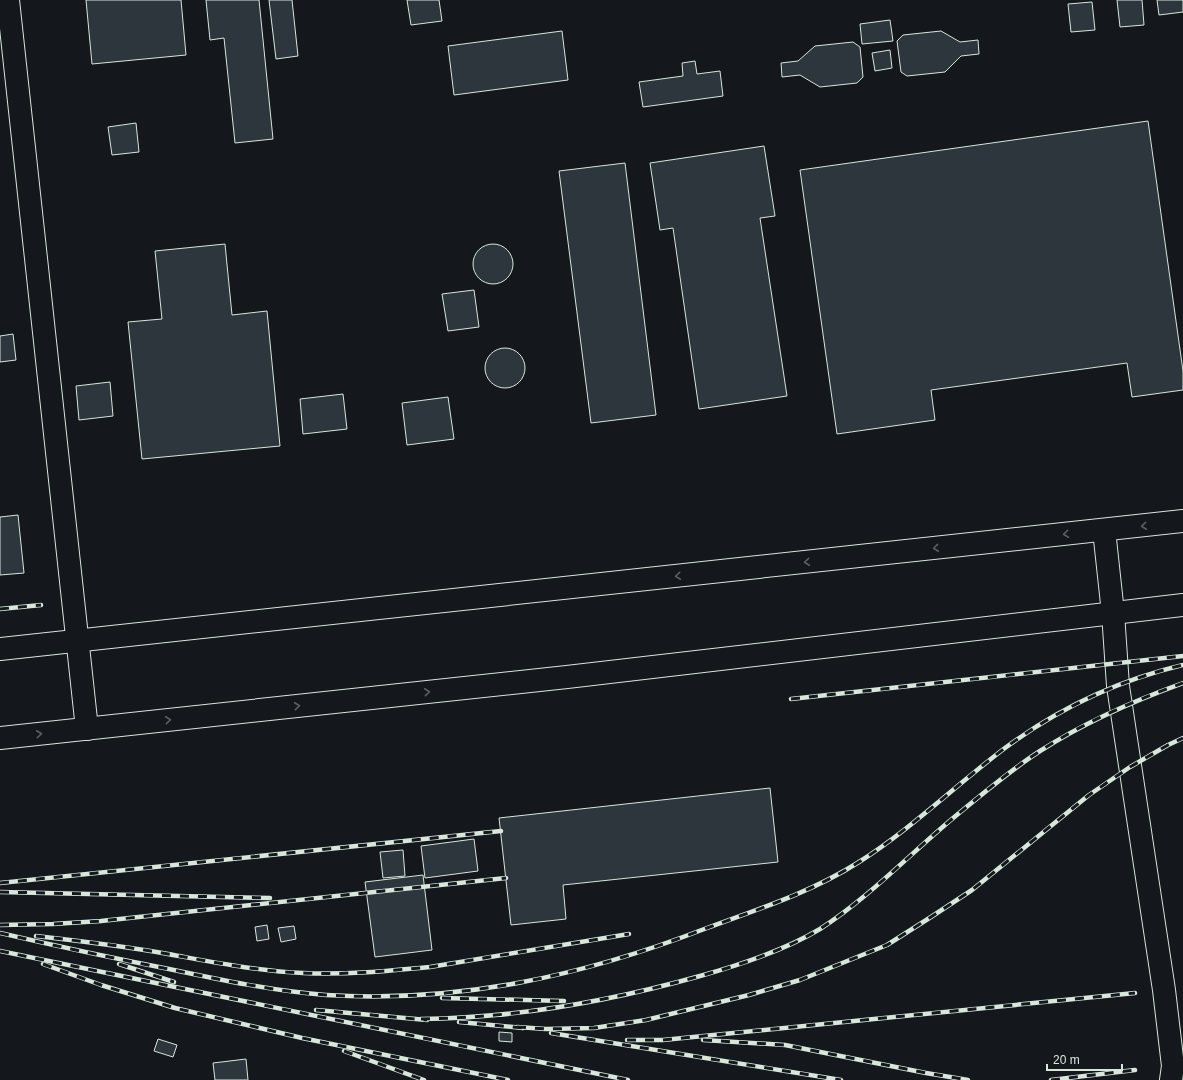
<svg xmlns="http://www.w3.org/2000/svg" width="1183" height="1080" font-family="Arial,sans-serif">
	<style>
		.building { fill: #2c363c; stroke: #d8e6dc }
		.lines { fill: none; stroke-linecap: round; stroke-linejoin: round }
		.minor-casing { stroke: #d8e6dc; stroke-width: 24 }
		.minor { stroke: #14181c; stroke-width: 22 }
		.rail-casing { stroke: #d8e6dc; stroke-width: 4.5 }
		.rail { stroke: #14181c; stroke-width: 3; stroke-dasharray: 9; stroke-linecap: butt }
		.oneway { stroke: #59605f }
	</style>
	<rect width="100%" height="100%" fill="#14181c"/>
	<g class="building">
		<polygon points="86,0 181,0 186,55 92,64"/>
		<polygon points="206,0 259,0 273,139 235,143 224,38 210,40"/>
		<polygon points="269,0 292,0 298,56 276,59"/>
		<polygon points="407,0 439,0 442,21 411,25"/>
		<polygon points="1117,0 1142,0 1144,25 1120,27"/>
		<polygon points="1157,0 1183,0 1183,12 1159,15"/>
		<polygon points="1092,2 1095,30 1071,32 1068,4"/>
		<polygon points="890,20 893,41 862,44 860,24"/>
		<polygon points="562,31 568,80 454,95 448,46"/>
		<polygon points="941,31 960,42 978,40 979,54 961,56 945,72 907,76 901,72 897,41 903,35"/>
		<polygon points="853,42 860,47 863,77 857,83 820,87 800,75 782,77 781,63 798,61 815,46"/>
		<polygon points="890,50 892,68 875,71 872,53"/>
		<polygon points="695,61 697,74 720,71 723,96 643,107 639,82 683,76 682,63"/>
		<polygon points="1148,121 1183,371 1183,390 1132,397 1127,363 931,390 935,420 837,434 800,170"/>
		<polygon points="136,123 139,152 112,155 108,127"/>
		<polygon points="764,146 775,216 760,218 787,396 699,409 673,228 660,230 650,163"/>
		<polygon points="625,163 656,415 591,423 559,171"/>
		<circle cx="493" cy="264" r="20"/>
		<polygon points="225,244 232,315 267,311 280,446 142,459 128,322 162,319 155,251"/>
		<polygon points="474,290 479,327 448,331 442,294"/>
		<polygon points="13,334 16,360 0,362 0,336"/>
		<circle cx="505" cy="368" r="20"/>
		<polygon points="110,382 113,416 79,420 76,386"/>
		<polygon points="343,394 347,429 303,434 300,399"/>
		<polygon points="448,397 454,439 407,445 402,403"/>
		<polygon points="18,515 24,573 0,575 0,517"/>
		<polygon points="770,788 778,862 563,885 566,919 511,925 499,818"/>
		<polygon points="474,839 478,871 425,878 421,846"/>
		<polygon points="403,850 405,876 383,878 380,852"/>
		<polygon points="423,875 432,950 375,957 365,882"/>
		<polygon points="267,925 269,939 257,941 255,927"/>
		<polygon points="294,926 296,939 281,942 278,928"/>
		<polygon points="499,1032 512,1033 512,1042 499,1041"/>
		<polygon points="158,1039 177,1045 173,1057 154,1051"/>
		<polygon points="246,1059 248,1080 215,1080 213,1063"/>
	</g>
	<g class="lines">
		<defs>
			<g id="minor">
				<polyline points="8,0 87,729"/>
				<polyline points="1104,530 1113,613 1118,686 1164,990 1173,1066 1171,1080"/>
				<polyline points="0,649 1183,521"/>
				<polyline points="0,738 567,677 1183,605"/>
			</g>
		</defs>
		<use href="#minor" class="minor-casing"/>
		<use href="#minor" class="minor"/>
		<defs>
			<g id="rail">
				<polyline points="0,609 41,605"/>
				<polyline points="791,699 1183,656"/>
				<polyline points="0,883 501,831"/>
				<polyline points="0,892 270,898"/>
				<polyline points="0,925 53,924 101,921 506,878"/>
				<path d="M0,933C56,946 112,958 169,969C221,980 273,991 326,995C460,1003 583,976 707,928C759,909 812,892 859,862C911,829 956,785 1005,748C1058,709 1119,680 1183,665"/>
				<path d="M36,936C80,941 124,946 168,954C213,962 257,971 303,973C345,975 388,971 430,967L629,934"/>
				<polyline points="0,951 628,1080"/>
				<polyline points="43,964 101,985 175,1008 302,1038 508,1080"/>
				<polyline points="119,964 174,982"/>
				<polyline points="442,998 564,1001"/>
				<polyline points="316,1010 427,1020"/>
				<path d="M421,1019C514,1018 611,1001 700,976C740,965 785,950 820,929C868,898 908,856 952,819C980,796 1009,771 1040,751C1085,722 1133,701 1183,683"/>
				<polyline points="459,1022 523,1028"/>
				<polyline points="517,1027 546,1029 594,1028 646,1020 749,995 800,980 887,945 931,917 972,890 1089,795 1130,767 1168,745 1183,738"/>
				<polyline points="551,1033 841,1080"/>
				<polyline points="627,1040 663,1040 1135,993"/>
				<polyline points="703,1040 785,1045 926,1073 968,1080"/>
				<polyline points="344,1051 424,1080"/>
				<polyline points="1051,1080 1135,1070"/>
			</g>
		</defs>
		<use href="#rail" class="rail-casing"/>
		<use href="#rail" class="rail"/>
	</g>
	<defs><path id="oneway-chevron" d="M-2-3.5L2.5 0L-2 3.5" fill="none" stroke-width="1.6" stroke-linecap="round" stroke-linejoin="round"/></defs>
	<g class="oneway">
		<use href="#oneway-chevron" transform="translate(1144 526) rotate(174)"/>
		<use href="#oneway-chevron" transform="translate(1066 534) rotate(174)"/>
		<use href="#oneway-chevron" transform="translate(936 548) rotate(174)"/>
		<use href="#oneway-chevron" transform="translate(807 562) rotate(174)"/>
		<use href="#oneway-chevron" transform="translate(678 576) rotate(174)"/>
		<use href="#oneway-chevron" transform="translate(427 692) rotate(-6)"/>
		<use href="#oneway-chevron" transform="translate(297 706) rotate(-6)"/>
		<use href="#oneway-chevron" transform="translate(168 720) rotate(-6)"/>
		<use href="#oneway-chevron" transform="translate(39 734) rotate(-6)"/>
	</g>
	<path d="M1047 1064v6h75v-6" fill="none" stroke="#d8e6dc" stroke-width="2"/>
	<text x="1053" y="1064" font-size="12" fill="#d8e6dc" stroke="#14181c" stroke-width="3" paint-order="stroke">20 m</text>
</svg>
